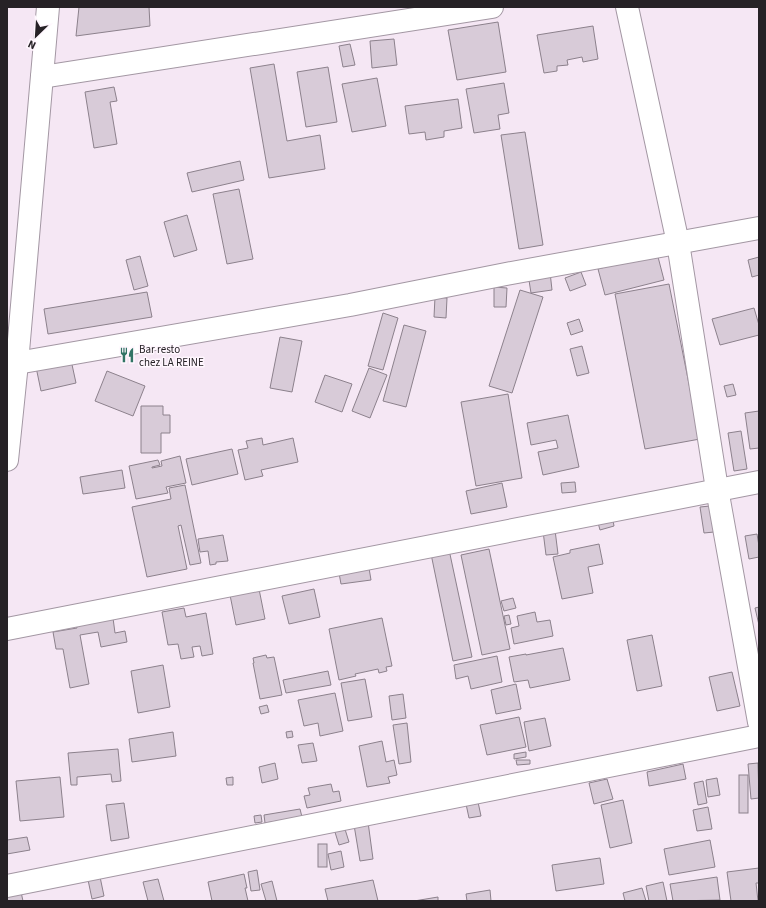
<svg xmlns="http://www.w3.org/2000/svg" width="766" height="908" font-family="'Source Sans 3',sans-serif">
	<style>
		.building { fill: #d8cbd8; stroke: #8c818c }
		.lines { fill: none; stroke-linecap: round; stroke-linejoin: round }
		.minor-casing { stroke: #a397a3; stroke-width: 24 }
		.minor { stroke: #fff; stroke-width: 22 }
		.labels { text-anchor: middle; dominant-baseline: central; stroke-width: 3; stroke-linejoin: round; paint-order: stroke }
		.poi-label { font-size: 11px; fill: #262226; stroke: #fff7fe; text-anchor: start }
	</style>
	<rect width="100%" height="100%" fill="#f5e7f4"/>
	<g class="building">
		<polygon points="79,7 149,7 150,26 76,36"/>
		<polygon points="498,22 506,72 457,80 448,30"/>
		<polygon points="593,26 598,59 583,62 582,57 567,60 568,65 557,66 557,71 544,73 537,35"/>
		<polygon points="394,39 397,65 372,68 370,41"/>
		<polygon points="350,44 355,65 343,67 339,46"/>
		<polygon points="274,64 287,141 320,135 325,169 269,178 250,68"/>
		<polygon points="328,67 337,122 306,127 297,72"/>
		<polygon points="377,78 386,126 352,132 342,84"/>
		<polygon points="504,83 509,113 498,115 500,129 474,133 466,89"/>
		<polygon points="114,87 117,101 110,102 117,144 94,148 85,92"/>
		<polygon points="458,99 462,128 444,131 444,137 426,140 425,132 409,134 405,106"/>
		<polygon points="525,132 543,245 519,249 501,135"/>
		<polygon points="240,161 244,180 192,192 187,173"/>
		<polygon points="239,189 253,259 227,264 213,194"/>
		<polygon points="187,215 197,250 174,257 164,222"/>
		<polygon points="657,253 664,280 605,295 598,269"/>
		<polygon points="140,256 148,286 134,290 126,260"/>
		<polygon points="759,257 759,275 752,277 748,260"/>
		<polygon points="550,272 552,290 531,293 528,274"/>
		<polygon points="581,272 586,285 570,291 565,278"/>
		<polygon points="669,284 700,439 645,449 615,294"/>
		<polygon points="494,287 507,288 506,307 494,307"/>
		<polygon points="520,290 543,297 512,393 489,386"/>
		<polygon points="147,292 152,317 48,334 44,309"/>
		<polygon points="435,297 447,298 446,318 434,317"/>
		<polygon points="754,308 759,325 759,335 720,345 712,319"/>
		<polygon points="383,313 398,318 383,370 368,366"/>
		<polygon points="579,319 583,331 571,335 567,323"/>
		<polygon points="404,325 426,331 406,407 383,401"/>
		<polygon points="280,337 302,341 292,392 270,388"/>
		<polygon points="582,346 589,373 577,376 570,349"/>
		<polygon points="71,360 76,383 41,391 36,367"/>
		<polygon points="369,368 387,375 370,418 352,411"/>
		<polygon points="107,371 145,386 133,416 95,401"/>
		<polygon points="325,375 352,384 342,412 315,402"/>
		<polygon points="733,384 736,395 727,397 724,386"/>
		<polygon points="508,394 522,478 476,486 461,402"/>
		<polygon points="141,406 163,406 163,415 170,415 170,433 161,433 161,453 141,453"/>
		<polygon points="759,411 759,448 750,449 745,413"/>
		<polygon points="568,415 579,467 543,475 538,452 558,448 556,440 531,445 527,423"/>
		<polygon points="741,431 747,469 734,471 728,433"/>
		<polygon points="262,438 263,445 293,438 298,462 261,470 263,476 245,480 238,450 248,448 246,441"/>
		<polygon points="232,449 238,474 192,485 186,459"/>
		<polygon points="180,456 186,483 166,487 168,493 136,499 129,466 158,460 160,465 152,467 152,468 162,466 161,461"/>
		<polygon points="122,470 125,488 83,494 80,477"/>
		<polygon points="575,482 576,492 562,493 561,483"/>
		<polygon points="502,483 507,507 471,514 466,491"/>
		<polygon points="185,485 201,563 190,565 181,525 178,526 187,569 147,577 132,507 171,499 169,488"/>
		<polygon points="710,506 714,532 704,533 700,507"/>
		<polygon points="612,515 614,526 600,530 597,519"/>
		<polygon points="555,530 558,554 546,555 543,531"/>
		<polygon points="757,534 759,546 759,557 749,559 745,536"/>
		<polygon points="223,535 228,561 216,562 216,564 210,565 208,551 200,552 198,539"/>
		<polygon points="599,544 603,564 588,567 593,593 562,599 553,557 570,553 570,550"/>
		<polygon points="448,545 472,657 453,661 430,549"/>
		<polygon points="489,549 510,649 482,655 461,555"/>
		<polygon points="369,568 371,580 341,584 339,573"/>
		<polygon points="259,589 265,619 236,625 230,595"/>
		<polygon points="314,589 320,617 289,624 282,596"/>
		<polygon points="513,598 516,608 504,611 501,601"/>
		<polygon points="759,607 759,625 755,608"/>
		<polygon points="184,608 186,617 206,613 213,654 202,656 200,646 192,647 194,657 181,659 178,644 168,645 162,612"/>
		<polygon points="535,612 537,622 550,620 553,636 514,644 511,628 519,626 517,616"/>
		<polygon points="509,615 511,624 506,625 504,616"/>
		<polygon points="113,618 115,633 125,631 127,642 101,647 98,632 80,635 89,684 70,688 63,649 56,649 53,632 77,628 75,619"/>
		<polygon points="382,618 392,666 386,667 387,671 379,673 378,669 355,674 356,676 339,680 329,629"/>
		<polygon points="652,635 662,686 637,691 627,640"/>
		<polygon points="563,648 570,680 530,688 528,680 514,682 509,657 526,654 526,655"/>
		<polygon points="266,655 267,658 274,657 282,695 260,699 253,663 254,663 253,658"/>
		<polygon points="497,656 502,682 471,689 468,676 456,679 454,665"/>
		<polygon points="163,665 170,707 138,713 131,671"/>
		<polygon points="328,671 331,685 286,693 283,680"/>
		<polygon points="732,672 740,706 717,711 709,677"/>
		<polygon points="365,679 372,717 348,721 341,683"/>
		<polygon points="516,684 521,709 496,714 491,690"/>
		<polygon points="335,693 343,731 320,736 318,723 304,726 298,700"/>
		<polygon points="403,694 406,718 392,720 389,696"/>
		<polygon points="267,705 269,712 261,714 259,707"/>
		<polygon points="519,717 526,747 487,755 480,725"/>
		<polygon points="545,718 551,746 529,751 524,722"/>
		<polygon points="407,723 411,762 399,764 393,725"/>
		<polygon points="292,731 293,737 287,738 286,732"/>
		<polygon points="173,732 176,756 132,762 129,739"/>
		<polygon points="382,741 386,762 394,760 397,775 388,777 390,783 367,787 359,746"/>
		<polygon points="313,743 317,761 302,763 298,745"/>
		<polygon points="118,749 121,781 112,782 111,774 77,777 77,785 71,785 68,753"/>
		<polygon points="526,752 526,757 514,759 514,754"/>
		<polygon points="516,760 530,760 530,764 517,765"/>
		<polygon points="275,763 278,779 262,783 259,767"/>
		<polygon points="758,763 759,798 751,799 748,764"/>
		<polygon points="683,764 686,779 649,786 647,772"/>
		<rect x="739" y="775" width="9" height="38"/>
		<polygon points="60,777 64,817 20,821 16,781"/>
		<polygon points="233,777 233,785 227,785 226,778"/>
		<polygon points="717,778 720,795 708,797 706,780"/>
		<polygon points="607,779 613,799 594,804 589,783"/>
		<polygon points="703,781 707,803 698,805 694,783"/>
		<polygon points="331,784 333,792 339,791 341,801 307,808 304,796 310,795 308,788"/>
		<polygon points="623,800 632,843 610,848 601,805"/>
		<polygon points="478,802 481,816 469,818 466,804"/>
		<polygon points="124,803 129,838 111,841 106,805"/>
		<polygon points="708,807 712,829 697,831 693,810"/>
		<polygon points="300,809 302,817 265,823 264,815"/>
		<polygon points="261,815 262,822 255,823 254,816"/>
		<polygon points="368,822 373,859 360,861 354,825"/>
		<polygon points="344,826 349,842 339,845 334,829"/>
		<polygon points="27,837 30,850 7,854 7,840"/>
		<polygon points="710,840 715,867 669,875 664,849"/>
		<rect x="318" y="844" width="9" height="23"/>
		<polygon points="341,851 344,867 331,870 328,854"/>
		<polygon points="600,858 604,884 556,891 552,865"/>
		<polygon points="759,868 759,883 756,883 758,901 731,901 727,872"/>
		<polygon points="257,870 260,890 251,891 248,872"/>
		<polygon points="99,872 104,896 92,899 87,875"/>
		<polygon points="244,874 247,888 245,888 248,901 212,901 208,882"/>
		<polygon points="717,877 720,900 673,901 670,884"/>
		<polygon points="158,879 164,901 148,901 143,882"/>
		<polygon points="373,880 378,901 328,901 325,889"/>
		<polygon points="272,881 277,901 266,901 261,884"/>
		<polygon points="663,882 667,901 649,901 646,886"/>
		<polygon points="642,888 646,901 625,901 623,893"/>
		<polygon points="490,890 491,901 467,901 466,894"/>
		<polygon points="21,892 23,901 7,901 7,895"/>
		<polygon points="438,897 438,901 414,901"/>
	</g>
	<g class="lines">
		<defs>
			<g id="minor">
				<polyline points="627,7 678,243 717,489 759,722"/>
				<polyline points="42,77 492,7"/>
				<polyline points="17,363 350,305 506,274 759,228"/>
				<polyline points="7,460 17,363 48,7"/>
				<polyline points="7,629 759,482"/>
				<polyline points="7,886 759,736"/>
			</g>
		</defs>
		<use href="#minor" class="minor-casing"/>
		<use href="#minor" class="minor"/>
	</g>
	<defs>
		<symbol id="restaurant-bare" viewBox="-9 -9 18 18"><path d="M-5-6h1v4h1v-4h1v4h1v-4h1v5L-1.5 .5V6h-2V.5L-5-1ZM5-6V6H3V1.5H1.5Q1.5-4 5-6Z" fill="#317465" stroke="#fff7fe" stroke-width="2.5" paint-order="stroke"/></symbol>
	</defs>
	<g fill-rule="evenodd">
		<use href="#restaurant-bare" x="116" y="344" width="22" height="22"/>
	</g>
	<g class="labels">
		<g class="poi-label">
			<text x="139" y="349">Bar resto<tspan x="139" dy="13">chez LA REINE</tspan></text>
		</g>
	</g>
	<rect width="766" height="908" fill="none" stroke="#262226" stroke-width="16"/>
	<g transform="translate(36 36) rotate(205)" stroke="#fff7fe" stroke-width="3" paint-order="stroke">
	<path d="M0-3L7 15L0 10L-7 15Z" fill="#262226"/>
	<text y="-6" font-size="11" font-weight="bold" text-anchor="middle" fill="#262226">N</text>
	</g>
</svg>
